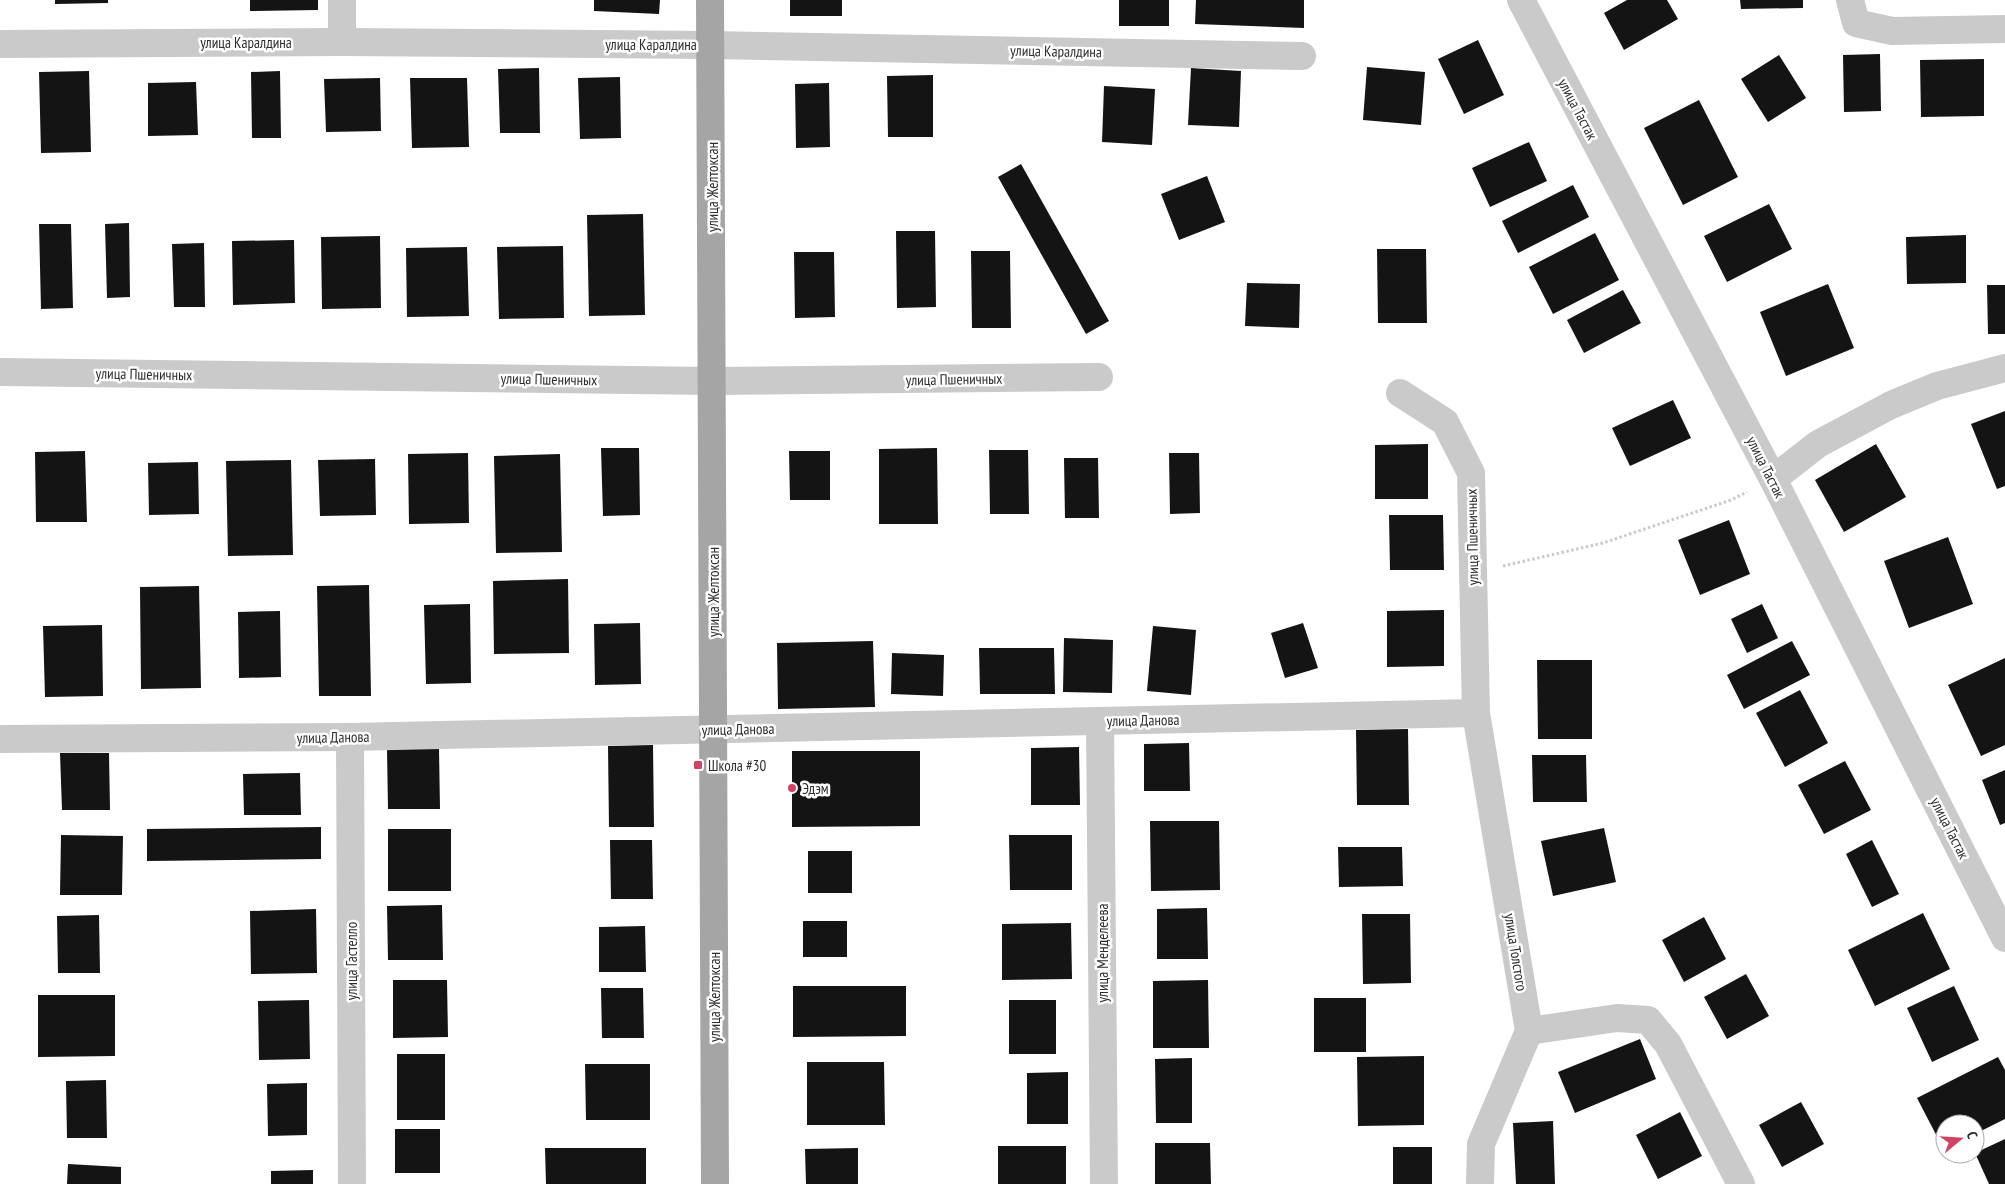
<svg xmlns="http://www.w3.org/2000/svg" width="2005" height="1184" font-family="'PT Sans Narrow',sans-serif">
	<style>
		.building { fill: #141414 }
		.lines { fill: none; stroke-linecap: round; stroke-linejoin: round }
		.path { stroke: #cacaca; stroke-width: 3; stroke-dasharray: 2.5 2.5; stroke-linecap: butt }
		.minor { stroke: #cacaca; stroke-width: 28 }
		.major { stroke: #a5a5a5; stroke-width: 28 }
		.poi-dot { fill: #d04463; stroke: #fff; stroke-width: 2 }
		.labels { text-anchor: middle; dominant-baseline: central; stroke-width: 5; stroke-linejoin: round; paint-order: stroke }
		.street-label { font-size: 15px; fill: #2d2d2d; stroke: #fff }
		.poi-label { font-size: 15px; fill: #2d2d2d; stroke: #fff; text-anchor: start }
	</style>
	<rect width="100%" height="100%" fill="#fff"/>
	<g class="building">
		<polygon points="55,0 108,0 108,3 55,4"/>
		<polygon points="250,0 318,0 318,10 250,11"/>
		<polygon points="594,0 660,0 659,14 594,11"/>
		<rect x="790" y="0" width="52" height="16"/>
		<rect x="1119" y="0" width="50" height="26"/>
		<polygon points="1196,0 1304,0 1304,28 1195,24"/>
		<polygon points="1627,0 1667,0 1678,19 1624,50 1604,13"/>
		<polygon points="1740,0 1803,0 1803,8 1741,9"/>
		<polygon points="1478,40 1504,95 1464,114 1438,59"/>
		<polygon points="1880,54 1881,111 1844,112 1843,55"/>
		<polygon points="1779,55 1806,98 1768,122 1741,79"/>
		<polygon points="1984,59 1984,116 1921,117 1920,60"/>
		<polygon points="1367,67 1425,72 1421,125 1363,120"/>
		<polygon points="539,68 540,133 500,133 498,69"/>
		<polygon points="1191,68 1241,71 1239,127 1188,125"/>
		<polygon points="89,71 91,152 41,153 39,72"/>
		<polygon points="280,71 281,138 252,138 251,72"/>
		<polygon points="933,75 933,137 888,137 887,76"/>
		<polygon points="620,77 621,138 580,139 578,78"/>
		<polygon points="380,78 381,131 326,132 324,79"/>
		<polygon points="410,78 467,78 469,147 412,148"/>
		<polygon points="196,82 198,135 148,136 148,83"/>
		<polygon points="829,83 830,147 796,148 795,84"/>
		<polygon points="1104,86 1155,89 1152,145 1102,142"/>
		<polygon points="1699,100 1738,177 1683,205 1644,128"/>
		<polygon points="1529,142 1547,181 1490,207 1472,168"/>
		<polygon points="1021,164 1109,321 1086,334 998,177"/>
		<polygon points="1207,176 1225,222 1179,240 1161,194"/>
		<polygon points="1573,185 1589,217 1518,253 1502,221"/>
		<polygon points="1769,204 1792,249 1727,282 1704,236"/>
		<polygon points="643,214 645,315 589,316 587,215"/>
		<polygon points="129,223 130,297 107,298 105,224"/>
		<polygon points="39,224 71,224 73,308 41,309"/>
		<polygon points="896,231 935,231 936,307 897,308"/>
		<polygon points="1595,233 1619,280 1553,314 1529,267"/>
		<polygon points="1966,235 1966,283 1907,284 1906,237"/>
		<polygon points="380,236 381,308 322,309 321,237"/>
		<polygon points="294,240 295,303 233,305 232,241"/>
		<polygon points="204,243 205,307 174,307 172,244"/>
		<polygon points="563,246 564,318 499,319 497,247"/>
		<polygon points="467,247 469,316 407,317 406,248"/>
		<polygon points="1377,249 1426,249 1427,323 1378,323"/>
		<polygon points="971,251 1010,251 1011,328 972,328"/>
		<polygon points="794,252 834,252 835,317 795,318"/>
		<polygon points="1247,283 1300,284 1299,328 1245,326"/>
		<polygon points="1828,284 1854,348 1786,376 1760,312"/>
		<polygon points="1987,285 2005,285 2005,334 1988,334"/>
		<polygon points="1623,290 1641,323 1584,353 1567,320"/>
		<polygon points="1673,400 1691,438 1630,466 1612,428"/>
		<polygon points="2005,411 2005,486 1997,489 1971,424"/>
		<polygon points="1428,444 1428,499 1375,499 1375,445"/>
		<polygon points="1876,444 1906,497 1844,532 1815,480"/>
		<polygon points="601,448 639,448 640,515 603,516"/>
		<polygon points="937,448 938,524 879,524 879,449"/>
		<polygon points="989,450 1028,450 1029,514 990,514"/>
		<polygon points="85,451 87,522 36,522 35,452"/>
		<polygon points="789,451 830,451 830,500 790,500"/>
		<polygon points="468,453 469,523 409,524 408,454"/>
		<polygon points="1169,453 1199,453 1200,513 1170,514"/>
		<polygon points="560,454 562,552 496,553 494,456"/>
		<polygon points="1064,458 1098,458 1099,518 1065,518"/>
		<polygon points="375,459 376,515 320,516 318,460"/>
		<polygon points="291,460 293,555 228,556 226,461"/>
		<polygon points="198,462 199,514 149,515 148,463"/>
		<polygon points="1389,515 1443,515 1444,570 1390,570"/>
		<polygon points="1729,520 1750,574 1700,595 1678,540"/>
		<polygon points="1948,537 1973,604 1909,628 1884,561"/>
		<polygon points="568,579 569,653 494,654 493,581"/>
		<polygon points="369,585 371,696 319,696 317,586"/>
		<polygon points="199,586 201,688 141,689 140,587"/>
		<polygon points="470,604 471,683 426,684 424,605"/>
		<polygon points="1762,604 1778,638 1747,653 1731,619"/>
		<polygon points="1444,610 1444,666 1387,667 1387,611"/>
		<polygon points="280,611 281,677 239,678 238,612"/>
		<polygon points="640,623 641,684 595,685 594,624"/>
		<polygon points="1303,623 1318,668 1285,678 1271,633"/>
		<polygon points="102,625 103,696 45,697 43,626"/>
		<polygon points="1153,626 1196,630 1191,695 1147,691"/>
		<polygon points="1064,638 1113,640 1112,693 1063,692"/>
		<polygon points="873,641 875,707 778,709 777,643"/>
		<polygon points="1792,641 1810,675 1744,709 1727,675"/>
		<polygon points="979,648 1054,648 1055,694 980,694"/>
		<polygon points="892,653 944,655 943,696 891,694"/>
		<polygon points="2005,658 2005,745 1981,756 1948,685"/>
		<polygon points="1537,660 1592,660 1592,739 1538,739"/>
		<polygon points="1800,690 1828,743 1785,767 1756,713"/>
		<polygon points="1408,729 1409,805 1357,805 1356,730"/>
		<polygon points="1189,743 1190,791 1144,791 1144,744"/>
		<polygon points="653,745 654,827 609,827 608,746"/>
		<polygon points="1079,747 1080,805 1031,805 1031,748"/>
		<polygon points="387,749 439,749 440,809 388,809"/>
		<polygon points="792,751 920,751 920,826 792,827"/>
		<polygon points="60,753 109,753 110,810 62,810"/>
		<polygon points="1532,755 1586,755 1587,802 1533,802"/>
		<polygon points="1845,761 1871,810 1824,834 1798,785"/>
		<polygon points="2005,770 2005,823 2000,825 1982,780"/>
		<polygon points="300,773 301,815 244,815 243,774"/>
		<polygon points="1150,821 1219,821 1220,890 1151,891"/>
		<polygon points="321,827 321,859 147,861 147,829"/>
		<polygon points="1604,828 1616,882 1553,896 1541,841"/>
		<rect x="388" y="829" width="63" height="62"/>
		<polygon points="61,835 123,836 122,895 60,895"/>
		<polygon points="1009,835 1072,835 1072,890 1010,890"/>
		<polygon points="610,840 652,840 653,899 611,899"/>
		<polygon points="1872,840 1899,894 1872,907 1846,854"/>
		<polygon points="1338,847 1402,847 1403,886 1339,887"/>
		<rect x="808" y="851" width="44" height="42"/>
		<polygon points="442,905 443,960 388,960 387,906"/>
		<polygon points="1207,908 1208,959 1157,959 1157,909"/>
		<polygon points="316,909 317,973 251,974 250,911"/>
		<polygon points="1923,913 1950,969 1875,1006 1848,950"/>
		<polygon points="1362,914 1410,914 1411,983 1363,984"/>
		<polygon points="99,915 100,973 58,973 57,916"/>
		<polygon points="1704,917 1726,959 1684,982 1662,940"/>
		<rect x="803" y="921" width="44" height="36"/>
		<polygon points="1071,923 1072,979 1002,980 1002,924"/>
		<polygon points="645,926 646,972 599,972 599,927"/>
		<polygon points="1746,974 1769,1016 1727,1039 1704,997"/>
		<polygon points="393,980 447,980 448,1037 393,1038"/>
		<polygon points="1208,980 1209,1048 1153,1048 1153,981"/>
		<polygon points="793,986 906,986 906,1036 793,1037"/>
		<polygon points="1954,986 1979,1040 1932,1062 1907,1008"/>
		<polygon points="601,988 643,988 644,1038 602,1038"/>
		<polygon points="38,995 115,995 115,1056 38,1057"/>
		<rect x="1314" y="998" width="52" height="54"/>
		<polygon points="309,1000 310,1059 259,1060 258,1001"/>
		<rect x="1009" y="1000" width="47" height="54"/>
		<polygon points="1640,1039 1656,1079 1575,1113 1558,1072"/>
		<rect x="397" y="1054" width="48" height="66"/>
		<polygon points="1424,1056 1424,1125 1358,1126 1357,1057"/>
		<polygon points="1998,1057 2005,1070 2005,1119 1975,1134 1975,1124 1945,1124 1944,1150 1917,1098"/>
		<polygon points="1192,1058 1192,1123 1156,1123 1155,1059"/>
		<polygon points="807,1062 884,1062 885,1125 807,1125"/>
		<polygon points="585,1064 650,1064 650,1120 586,1120"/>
		<polygon points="1068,1072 1068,1124 1027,1124 1027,1073"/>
		<polygon points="106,1080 107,1138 67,1138 66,1081"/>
		<polygon points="307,1083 307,1135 268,1136 267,1084"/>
		<polygon points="1801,1102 1824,1144 1782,1167 1759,1125"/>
		<polygon points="1680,1112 1702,1156 1658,1179 1636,1135"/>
		<polygon points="1553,1121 1555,1184 1516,1184 1513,1123"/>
		<rect x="395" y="1129" width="45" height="44"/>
		<polygon points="2005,1139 2005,1184 1989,1184 1975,1153"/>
		<polygon points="1155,1143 1210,1143 1211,1184 1155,1184"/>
		<rect x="998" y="1146" width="68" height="38"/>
		<rect x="1393" y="1147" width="39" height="37"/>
		<polygon points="545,1148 646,1148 646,1184 546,1184"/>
		<polygon points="858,1148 858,1184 806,1184 805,1149"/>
		<polygon points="68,1164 121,1167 121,1184 67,1184"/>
		<polygon points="313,1170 313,1184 271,1184 271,1171"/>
	</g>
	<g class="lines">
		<polyline class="path" points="1503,566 1603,543 1731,500 1747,492"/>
		<g class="minor">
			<polyline points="342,0 342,42"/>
			<polyline points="1521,0 1773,479 2005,938"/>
			<polyline points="1850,0 1856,23 1892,31 2005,29"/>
			<polyline points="0,44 342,42 711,45 1302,56"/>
			<polyline points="0,372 713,381 1099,377"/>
			<polyline points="1400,393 1445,422 1471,473 1476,713 1529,1031 1481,1144 1480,1184"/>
			<polyline points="1773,479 1818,444 1891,405 1937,386 2005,368"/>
			<polyline points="1100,721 1104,1184"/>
			<polyline points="350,737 352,1184"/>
			<polyline points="0,739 350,737 1476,713"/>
			<polyline points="1529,1031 1617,1018 1648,1020 1668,1044 1741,1184"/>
		</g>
		<polyline class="major" points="710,0 715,1184"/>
	</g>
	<g class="poi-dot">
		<rect x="693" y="760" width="10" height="10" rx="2.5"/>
		<circle cx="792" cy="788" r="5"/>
	</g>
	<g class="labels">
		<g class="street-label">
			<text x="246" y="42">улица Каралдина</text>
			<text x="651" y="44">улица Каралдина</text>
			<text transform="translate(1056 51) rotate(1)">улица Каралдина</text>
			<text transform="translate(1578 109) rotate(62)">улица Тастак</text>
			<text transform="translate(712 187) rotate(-90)">улица Желтоксан</text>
			<text transform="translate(144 374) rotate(1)">улица Пшеничных</text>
			<text transform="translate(549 379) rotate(1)">улица Пшеничных</text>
			<text transform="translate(954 379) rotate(-1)">улица Пшеничных</text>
			<text transform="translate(1766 467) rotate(63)">улица Тастак</text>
			<text transform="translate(1472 537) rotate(-91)">улица Пшеничных</text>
			<text transform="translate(713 592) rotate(-90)">улица Желтоксан</text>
			<text transform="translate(1143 720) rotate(-1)">улица Данова</text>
			<text transform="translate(738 729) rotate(-1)">улица Данова</text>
			<text transform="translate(333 737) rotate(-1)">улица Данова</text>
			<text transform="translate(1950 828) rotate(63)">улица Тастак</text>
			<text transform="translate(1516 952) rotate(81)">улица Толстого</text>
			<text transform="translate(1102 953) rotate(-90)">улица Менделеева</text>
			<text transform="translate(351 961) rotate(-90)">улица Гастелло</text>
			<text transform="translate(714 997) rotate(-90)">улица Желтоксан</text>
		</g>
		<g class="poi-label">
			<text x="708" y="765">Школа #30</text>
			<text x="802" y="788">Эдэм</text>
		</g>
	</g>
	<g transform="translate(1960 1139) rotate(72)"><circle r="24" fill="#ffffff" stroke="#ababab"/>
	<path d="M0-4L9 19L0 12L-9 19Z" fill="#d04463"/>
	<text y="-8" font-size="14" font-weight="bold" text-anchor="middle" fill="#2d2d2d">С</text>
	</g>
</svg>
